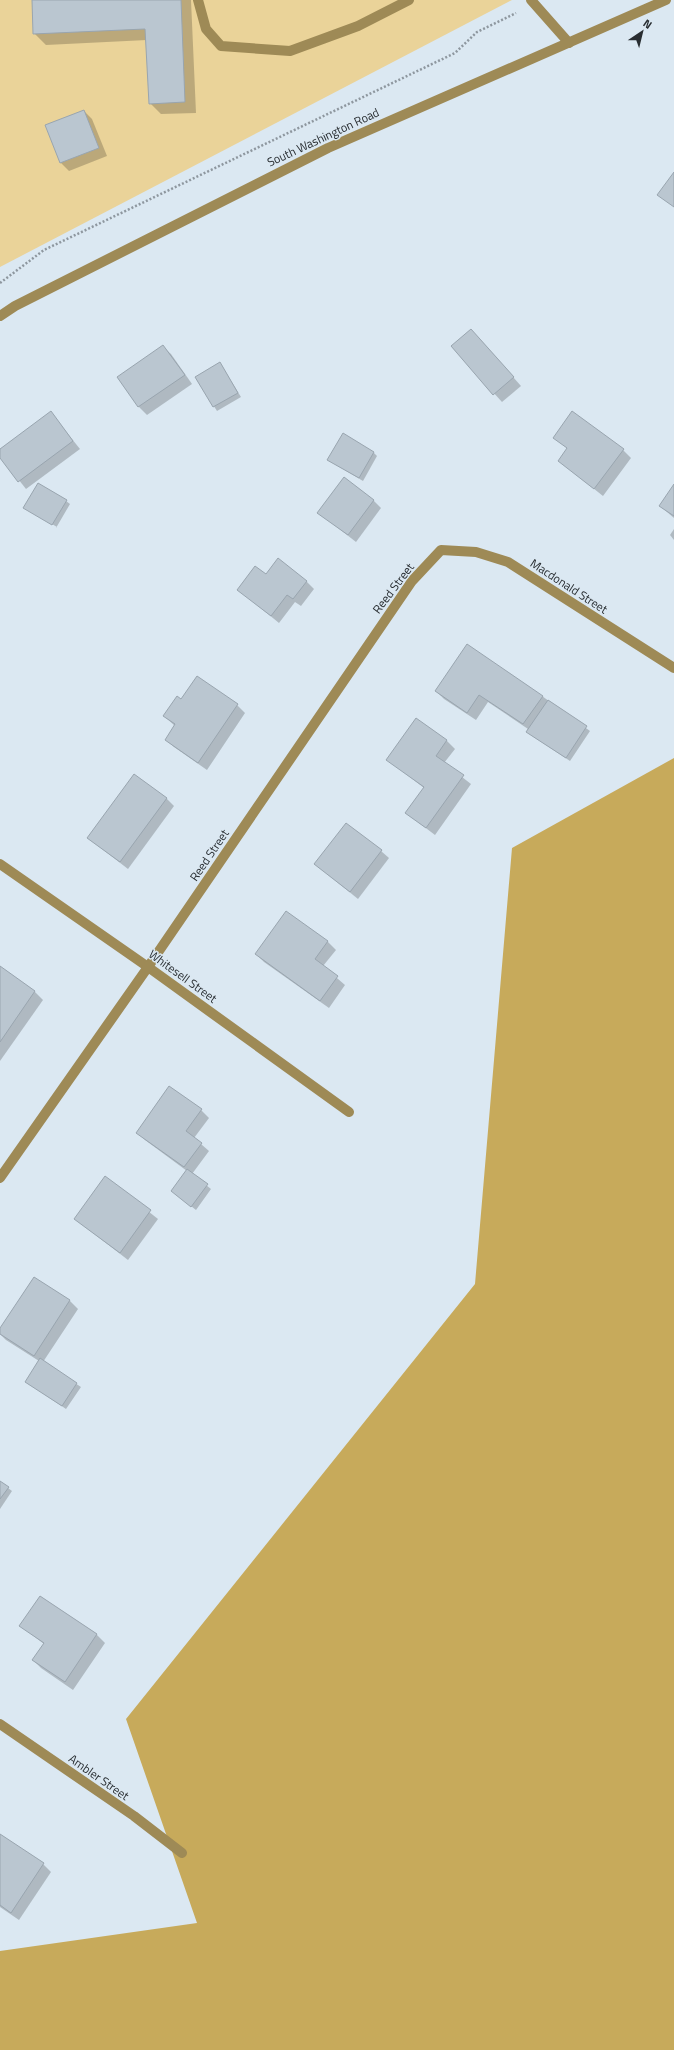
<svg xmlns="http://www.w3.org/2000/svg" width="674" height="2050" font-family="'Titillium Web',sans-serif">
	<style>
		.green { fill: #ead399 }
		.forest { fill: #c7aa5b }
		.shadow { fill: #0003 }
		.building { fill: #bac6d0; stroke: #99a5af }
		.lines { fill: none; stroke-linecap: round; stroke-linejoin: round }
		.path { stroke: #8e979f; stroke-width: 2.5; stroke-dasharray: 2 2; stroke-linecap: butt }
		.minor { stroke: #9e8a56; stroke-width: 10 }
		.labels { text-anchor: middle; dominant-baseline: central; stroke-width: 3; stroke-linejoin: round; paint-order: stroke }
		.street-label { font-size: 12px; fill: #282d31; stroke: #dbe8f2 }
	</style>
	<rect width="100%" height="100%" fill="#dbe8f2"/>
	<polygon class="green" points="0,0 512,0 0,267"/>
	<polygon class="forest" points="674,758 674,2050 0,2050 0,1951 197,1923 126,1719 475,1284 512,848"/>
	<g class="shadow">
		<polygon points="33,0 191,0 196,113 161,114 150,103 147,40 46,45 34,33"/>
		<polygon points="84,111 92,119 107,156 69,171 61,163 47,126"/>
		<polygon points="479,338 521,386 502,402 452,347"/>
		<polygon points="163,347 171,354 192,384 147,415 139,407 118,378"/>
		<polygon points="220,363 241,397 217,411 196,378"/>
		<polygon points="51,413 80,449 26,489 0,456 0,450"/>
		<polygon points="554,437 623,450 631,458 603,496 559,461 568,449"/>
		<polygon points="373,452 377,456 363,481 328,460"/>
		<polygon points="674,486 674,518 660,506"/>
		<polygon points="373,500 381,508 356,542 319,513"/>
		<polygon points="66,501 70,504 56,528 57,527 25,508"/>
		<polygon points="674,529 674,540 670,535"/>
		<polygon points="266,575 306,581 314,589 301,606 295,602 279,623 239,590"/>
		<polygon points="197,678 237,705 245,713 207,770 174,747 166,740 175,726 164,716 182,701"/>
		<polygon points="436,691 542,696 590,731 570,761 531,735 527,731 528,729 488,702 476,720 444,699"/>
		<polygon points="416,719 447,741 455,749 444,763 471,784 435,835 406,813 424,788 388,760"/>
		<polygon points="166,798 174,806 128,869 88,838"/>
		<polygon points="381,851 389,858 358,899 315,864"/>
		<polygon points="286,912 328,942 336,950 323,966 345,985 329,1008 264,962 256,954"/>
		<polygon points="0,968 35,992 43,1000 0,1061"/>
		<polygon points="201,1110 209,1118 194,1138 209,1151 192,1174 211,1189 196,1210 172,1191 187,1171 145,1140 137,1132"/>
		<polygon points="106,1178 158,1219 128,1260 75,1219"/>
		<polygon points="34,1278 70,1301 78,1309 43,1362 81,1387 66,1409 26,1382 39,1361 6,1340 0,1334 0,1330"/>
		<polygon points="0,1482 12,1491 0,1509"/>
		<polygon points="40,1597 97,1635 105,1643 73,1690 41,1668 33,1660 44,1644 21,1626"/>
		<polygon points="0,1835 43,1864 51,1872 19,1920 0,1907"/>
	</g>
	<g class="building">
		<polygon points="32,0 181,0 185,102 149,104 145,29 33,34"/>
		<polygon points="84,110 99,148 60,163 45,125"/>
		<polygon points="674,172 674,207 657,195"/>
		<polygon points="471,329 514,377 493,395 451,346"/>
		<polygon points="163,345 185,375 138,407 117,377"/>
		<polygon points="220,362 238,393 213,407 195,377"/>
		<polygon points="51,411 73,441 18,482 0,458 0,449"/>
		<polygon points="572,411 624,449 594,489 558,461 567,448 553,438"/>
		<polygon points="343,433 374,452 359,478 327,460"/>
		<polygon points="344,477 374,500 348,535 317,513"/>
		<polygon points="38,483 67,500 52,525 23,508"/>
		<polygon points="674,484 674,516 659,506"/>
		<polygon points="278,558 307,581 293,599 287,595 271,616 237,590 255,566 266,574"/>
		<polygon points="467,644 543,696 523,724 479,695 467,713 435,691"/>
		<polygon points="197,676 238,704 198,763 165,740 175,724 163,716 177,696 181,699"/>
		<polygon points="548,700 587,726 566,758 526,732"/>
		<polygon points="416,718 447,740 436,756 464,775 426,828 405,813 424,787 386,760"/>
		<polygon points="134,774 167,798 120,862 87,838"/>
		<polygon points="346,823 382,850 350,892 314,864"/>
		<polygon points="286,911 328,941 315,959 338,976 320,1001 255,954"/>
		<polygon points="0,966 35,991 0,1042"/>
		<polygon points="169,1086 202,1109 186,1131 202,1143 184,1167 136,1133"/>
		<polygon points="187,1169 208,1184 191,1207 171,1191"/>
		<polygon points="105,1176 151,1210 120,1253 74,1219"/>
		<polygon points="34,1277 70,1300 34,1356 0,1334 0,1328"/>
		<polygon points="40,1358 77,1383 62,1406 25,1382"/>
		<polygon points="0,1481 9,1487 0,1499"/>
		<polygon points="40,1596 97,1634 65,1682 32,1660 44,1643 19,1626"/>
		<polygon points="0,1834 44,1863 11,1913 0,1905"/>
	</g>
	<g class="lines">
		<polyline class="path" points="0,283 44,250 455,53 477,32 516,13"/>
		<g class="minor">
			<polyline points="198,0 206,29 221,46 290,51 358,26 409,0"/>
			<polyline points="531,0 569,43"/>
			<polyline points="0,316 15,306 328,148 666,0"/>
			<polyline points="0,864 148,967 349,1112"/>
			<polyline points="0,1178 148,967 412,581 441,550 476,552 508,562 674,668"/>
			<polyline points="0,1724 134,1816 182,1853"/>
		</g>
	</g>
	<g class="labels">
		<g class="street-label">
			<text transform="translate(323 137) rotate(-25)">South Washington Road</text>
			<text transform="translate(569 586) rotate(33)">Macdonald Street</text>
			<text transform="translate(393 588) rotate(-53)">Reed Street</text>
			<text transform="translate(209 855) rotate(-56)">Reed Street</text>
			<text transform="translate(183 976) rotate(36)">Whitesell Street</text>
			<text transform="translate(99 1777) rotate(35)">Ambler Street</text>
		</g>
	</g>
	<g transform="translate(642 32) rotate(35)" stroke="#dbe8f2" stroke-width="3" paint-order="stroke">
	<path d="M0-3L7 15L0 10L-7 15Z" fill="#282d31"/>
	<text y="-6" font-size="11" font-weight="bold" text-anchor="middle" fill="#282d31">N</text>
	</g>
</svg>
